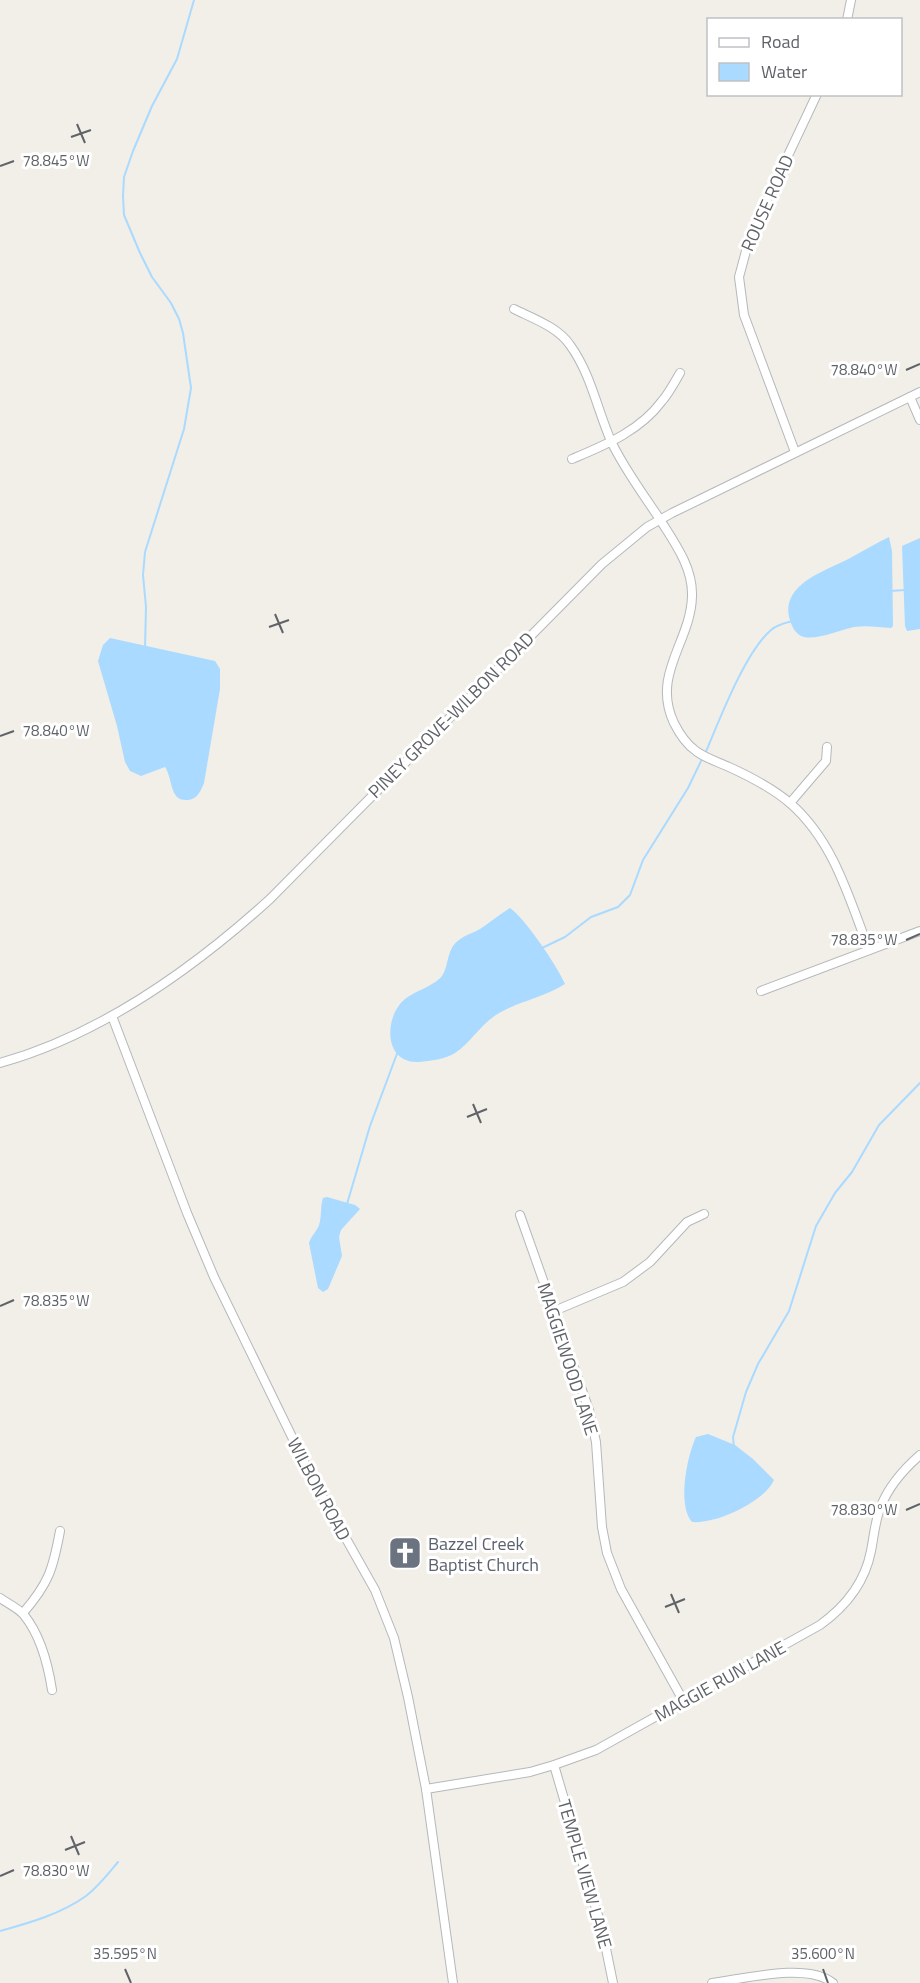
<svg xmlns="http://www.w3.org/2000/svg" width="920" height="1983" font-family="'Titillium Web',sans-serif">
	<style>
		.water { fill: #aadaff }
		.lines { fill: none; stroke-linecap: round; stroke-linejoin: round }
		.stream { stroke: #aadaff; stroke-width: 2 }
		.minor-casing { stroke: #b5b8bc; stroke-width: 10 }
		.minor { stroke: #fff; stroke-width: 8 }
		.ticks { fill: none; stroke: #5f6368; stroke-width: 2 }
		.labels { text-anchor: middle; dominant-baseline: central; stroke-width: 6; stroke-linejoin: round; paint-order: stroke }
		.street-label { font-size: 18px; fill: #5f6368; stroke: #fff }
		.worship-label { font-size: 18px; fill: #5b616d; stroke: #fff; text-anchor: start }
		.ticks-label { font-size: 15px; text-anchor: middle; fill: #5f6368; stroke: #fff; stroke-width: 6; stroke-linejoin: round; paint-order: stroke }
	</style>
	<rect width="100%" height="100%" fill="#f1efe8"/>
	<g class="water">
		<path d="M889,537L892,551L893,626L891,628C878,627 866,625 854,627C840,630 817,640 804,637C796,635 792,627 790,620C779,583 829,570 852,557C865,550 876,543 889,537Z"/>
		<polygon points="920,538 920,629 907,631 905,626 902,546"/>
		<path d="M110,638L215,661L220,669V689L204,783C201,790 198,799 188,800C169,802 173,778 165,767L141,776L130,771L125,762L117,726L98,661L103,645Z"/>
		<path d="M510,908C524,917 558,967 565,984C545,997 523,1000 503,1011C481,1022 473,1041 455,1053C446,1059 430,1061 419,1062C386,1064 384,1024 400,1004C411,991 432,988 442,976C448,967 447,955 453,946C461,935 473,934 483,927C492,921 500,914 510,908Z"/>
		<path d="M327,1197L355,1205L360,1209L341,1230L339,1237L342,1256L328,1289L323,1292L318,1288L309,1243C311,1236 317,1231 319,1225C322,1216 320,1207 323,1198Z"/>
		<path d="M708,1434L735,1445L753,1459L774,1480C764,1502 716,1524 692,1522C677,1505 687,1456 696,1437Z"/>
	</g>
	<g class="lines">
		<g class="stream">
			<polyline points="890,591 905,590"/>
			<polyline points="145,648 146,607 143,575 145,552 184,429 191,388 183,333 179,319 171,303 152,277 140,253 124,215 123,196 124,177 133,151 152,106 177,59 194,0"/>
			<path d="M705,754C719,721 745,652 771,630C778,624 785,623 793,621"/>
			<polyline points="542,948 565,937 591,917 618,907 630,895 643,860 688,788 702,759"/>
			<polyline points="347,1204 370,1126 398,1051"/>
			<polyline points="734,1448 733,1437 746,1392 758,1364 789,1311 816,1226 835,1193 852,1172 879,1125 920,1083"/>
			<path d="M0,1931C29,1923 61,1914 86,1896C99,1886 108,1874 118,1862"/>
		</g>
		<defs>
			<g id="minor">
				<polyline points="847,20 851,0"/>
				<path d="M514,309C532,318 558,327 570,345C591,374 597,409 611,441C623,467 643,494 659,518C674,542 693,567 692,596C691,642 651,674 674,723C679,733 686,744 696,751C705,758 718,762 729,767C751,777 773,788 791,804C834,842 849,898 869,950"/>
				<polyline points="910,397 920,420"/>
				<polyline points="795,452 744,315 739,277 750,236 817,94"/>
				<path d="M572,459C605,445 640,431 662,401C669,393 674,383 680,373"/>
				<polyline points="790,803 826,761 827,747"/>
				<polyline points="761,991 920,931"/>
				<polyline points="112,1016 187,1213 214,1277 313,1480 375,1590 394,1638 408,1697 426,1789 453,1983"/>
				<path d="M0,1063C100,1035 194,968 270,899L602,564L647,527L672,513L920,392"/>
				<polyline points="520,1215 589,1410 596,1442 602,1527 607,1553 621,1589 684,1702"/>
				<polyline points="554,1311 623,1282 650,1262 687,1222 704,1214"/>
				<path d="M0,1598C7,1603 18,1608 24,1615C41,1636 48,1664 52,1690"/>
				<path d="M23,1613C49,1583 53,1569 60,1531"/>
				<polyline points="554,1765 602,1929 613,1983"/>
				<path d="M426,1789L530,1772L554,1765L596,1750L820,1625C845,1607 865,1582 871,1551C874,1536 875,1520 881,1506C889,1486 904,1469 920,1455"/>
				<path d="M712,1983C744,1979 807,1962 833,1983"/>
			</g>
		</defs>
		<use href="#minor" class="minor-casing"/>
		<use href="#minor" class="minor"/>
	</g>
	<path class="ticks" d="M77,124L85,143M71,137L91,130M0,166L14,161M906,370L920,364M275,614L283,633M269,627L289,620M0,736L14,731M906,940L920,934M473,1104L481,1123M467,1117L487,1109M0,1306L14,1300M906,1510L920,1504M671,1594L679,1613M665,1607L685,1599M71,1836L79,1855M65,1850L85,1842M0,1876L14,1870M125,1969L131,1983M823,1969L828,1983"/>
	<defs>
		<symbol id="church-square" viewBox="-11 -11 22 22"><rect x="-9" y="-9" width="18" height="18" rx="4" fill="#6b7280" stroke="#fff"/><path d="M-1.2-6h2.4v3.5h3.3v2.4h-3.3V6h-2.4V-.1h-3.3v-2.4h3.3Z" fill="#fff"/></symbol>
	</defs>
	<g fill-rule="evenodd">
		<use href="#church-square" x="386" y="1534" width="38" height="38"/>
	</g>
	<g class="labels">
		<g class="street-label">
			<text transform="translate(767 203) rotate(-66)">ROUSE ROAD</text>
			<text transform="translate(451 715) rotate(-45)">PINEY GROVE-WILBON ROAD</text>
			<text transform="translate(568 1359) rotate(72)">MAGGIEWOOD LANE</text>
			<text transform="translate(319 1489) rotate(62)">WILBON ROAD</text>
			<text transform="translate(720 1681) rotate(-29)">MAGGIE RUN LANE</text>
			<text transform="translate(585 1874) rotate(74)">TEMPLE VIEW LANE</text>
		</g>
		<g class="worship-label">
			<text x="428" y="1543">Bazzel Creek<tspan x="428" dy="21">Baptist Church</tspan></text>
		</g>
	</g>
	<g class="ticks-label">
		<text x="56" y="166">78.845°W</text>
		<text x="864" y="375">78.840°W</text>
		<text x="56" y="736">78.840°W</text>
		<text x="864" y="945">78.835°W</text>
		<text x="56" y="1306">78.835°W</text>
		<text x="864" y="1515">78.830°W</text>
		<text x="56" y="1876">78.830°W</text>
		<text x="125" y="1959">35.595°N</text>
		<text x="823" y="1959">35.600°N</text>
	</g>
	<rect x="707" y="18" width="195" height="78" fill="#ffffff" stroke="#bfc1c3" stroke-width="1.5"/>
	<rect x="719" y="38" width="30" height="9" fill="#ffffff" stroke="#bfc1c3" stroke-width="1.5"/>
	<text x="761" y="48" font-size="18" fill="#5f6368">Road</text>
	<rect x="719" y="63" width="30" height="18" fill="#aadaff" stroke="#bfc1c3" stroke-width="1.5"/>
	<text x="761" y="78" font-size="18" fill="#5f6368">Water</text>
</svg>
